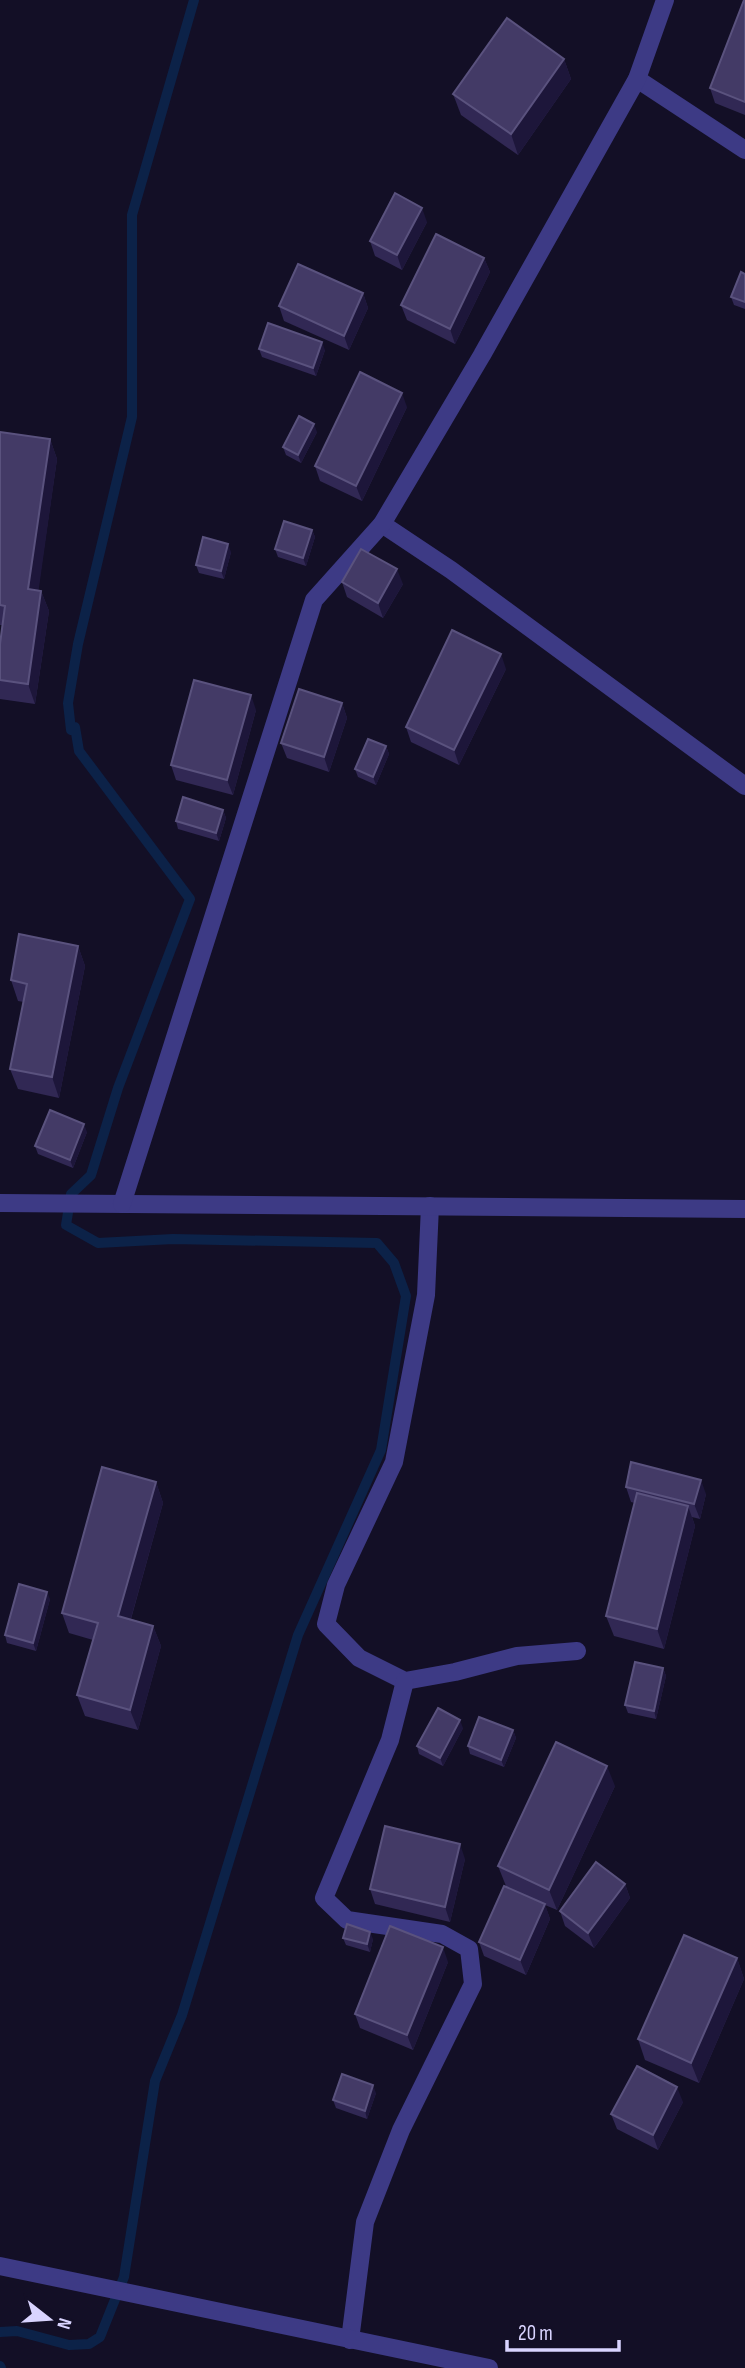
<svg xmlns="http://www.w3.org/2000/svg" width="745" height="2368" font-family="'Sofia Sans Condensed',sans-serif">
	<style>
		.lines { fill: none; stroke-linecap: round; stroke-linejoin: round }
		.stream { stroke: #0c2248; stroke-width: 10 }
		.service { stroke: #3d3a85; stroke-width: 18 }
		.minor { stroke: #3d3a85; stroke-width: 18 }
		.wall { fill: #312854 }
		.shaded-wall { fill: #1d163a }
		.building { fill: #433a66; stroke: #5a527e; stroke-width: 2 }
	</style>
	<rect width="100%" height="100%" fill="#130f26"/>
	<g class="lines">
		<g class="stream">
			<polyline points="0,2332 17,2331 69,2345 89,2344 100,2337 124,2277 155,2081 182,2015 298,1635 381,1450 406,1296 394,1263 377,1243 173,1239 98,1243 66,1225 71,1194 91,1175 118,1088 190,899 79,751 75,727 71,730 68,703 78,644 132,417 132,215 194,0"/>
			<polyline points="0,2366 1,2368"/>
		</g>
		<g class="service">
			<polyline points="430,1206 426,1295 394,1462 336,1585 326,1624 359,1658 405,1681 455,1672 517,1656 577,1651"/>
			<polyline points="350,2340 365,2222 401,2130 473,1984 469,1949 442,1934 347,1920 324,1898 390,1740 405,1681"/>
		</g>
		<g class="minor">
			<polyline points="637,79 745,150"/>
			<polyline points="382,524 451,570 745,786"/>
			<polyline points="0,1203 745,1209"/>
			<polyline points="122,1204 314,600 382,524 482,355 637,79 665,0"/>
			<polyline points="0,2266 489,2368"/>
		</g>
	</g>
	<g class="wall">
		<polygon points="745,0 745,115 715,103 710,88"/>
		<polygon points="564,59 571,79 518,155 461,115 453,94"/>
		<polygon points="427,222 402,270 375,256 370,241"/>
		<polygon points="484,258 490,272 455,344 407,320 401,305"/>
		<polygon points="745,274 745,309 734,305 731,297"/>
		<polygon points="363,293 368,308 349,350 284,321 279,306"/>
		<polygon points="259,349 325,350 316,376 262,357"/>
		<polygon points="407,407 362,501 320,481 315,466"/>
		<polygon points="0,432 50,439 57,459 38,590 41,591 49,611 35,704 0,699 0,644 3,625 0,625"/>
		<polygon points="317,432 301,463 286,455 283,447"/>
		<polygon points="312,530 315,537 306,566 278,557 275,549"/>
		<polygon points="231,552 224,579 199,573 196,565"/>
		<polygon points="342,582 403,584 383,618 347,597"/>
		<polygon points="506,669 459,765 411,742 406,727"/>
		<polygon points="342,703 347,718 329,772 287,758 281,743"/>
		<polygon points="256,710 233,795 176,780 171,765"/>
		<polygon points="386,746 389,754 376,785 358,777 355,769"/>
		<polygon points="223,810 226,818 219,841 178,829 176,821"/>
		<polygon points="78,946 85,966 59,1098 18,1089 10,1069 24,1002 18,1001 11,980"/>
		<polygon points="87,1132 73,1168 38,1154 35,1146"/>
		<polygon points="156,1482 163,1503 131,1619 153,1626 161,1646 138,1730 85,1716 77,1695 93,1640 69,1633 62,1613"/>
		<polygon points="626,1487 706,1494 700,1519 692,1517 695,1526 664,1649 614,1636 606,1616 635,1503 631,1502"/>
		<polygon points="50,1599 36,1651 7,1643 5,1635"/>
		<polygon points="663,1668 666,1676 656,1719 628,1713 625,1705"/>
		<polygon points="463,1728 443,1766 419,1754 417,1746"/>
		<polygon points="513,1730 516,1738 504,1767 470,1754 468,1746"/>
		<polygon points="615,1786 557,1910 545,1905 550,1919 526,1975 484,1956 479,1942 506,1886 498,1866"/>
		<polygon points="465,1859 450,1922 375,1904 370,1889"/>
		<polygon points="625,1884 630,1898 594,1948 565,1926 560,1911"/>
		<polygon points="343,1938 373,1939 370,1952 346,1945"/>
		<polygon points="737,1958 744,1979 699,2083 645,2060 638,2039"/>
		<polygon points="448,1962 413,2050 360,2028 355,2014"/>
		<polygon points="376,2093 367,2119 336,2108 333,2100"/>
		<polygon points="683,2102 658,2150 617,2129 611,2114"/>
	</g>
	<g class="shaded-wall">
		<polygon points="564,59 571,79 518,155 511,134"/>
		<polygon points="422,208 427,222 402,270 397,255"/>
		<polygon points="484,258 490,272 455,344 450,329"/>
		<polygon points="363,293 368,308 349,350 344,336"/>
		<polygon points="322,342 325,350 316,376 313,368"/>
		<polygon points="402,393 407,407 362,501 356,486"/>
		<polygon points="314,424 317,432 301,463 298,455"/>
		<polygon points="50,439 57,459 36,609 28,589"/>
		<polygon points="312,530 315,537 306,566 303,558"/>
		<polygon points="228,544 231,552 224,579 221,571"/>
		<polygon points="397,569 403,584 383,618 378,603"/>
		<polygon points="41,591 49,611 35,704 28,684"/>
		<polygon points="501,654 506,669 459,765 454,750"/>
		<polygon points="251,695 256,710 233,795 227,780"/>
		<polygon points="342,703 347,718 329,772 324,757"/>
		<polygon points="386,746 389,754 376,785 373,777"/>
		<polygon points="223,810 226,818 219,841 216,833"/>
		<polygon points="78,946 85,966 59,1098 52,1077"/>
		<polygon points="84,1124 87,1132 73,1168 70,1160"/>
		<polygon points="701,1480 706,1494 700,1519 694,1504"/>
		<polygon points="156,1482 163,1503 126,1636 118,1616"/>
		<polygon points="688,1506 695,1526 664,1649 657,1629"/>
		<polygon points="47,1592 50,1599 36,1651 33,1643"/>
		<polygon points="153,1626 161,1646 138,1730 130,1710"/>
		<polygon points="663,1668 666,1676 656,1719 654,1711"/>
		<polygon points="460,1720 463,1728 443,1766 440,1758"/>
		<polygon points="513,1730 516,1738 504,1767 501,1760"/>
		<polygon points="607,1766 615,1786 557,1910 549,1890"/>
		<polygon points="460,1844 465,1859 450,1922 445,1907"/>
		<polygon points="625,1884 630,1898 594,1948 588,1933"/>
		<polygon points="545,1904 550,1919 526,1975 520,1960"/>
		<polygon points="370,1932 373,1939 370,1952 367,1944"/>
		<polygon points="443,1947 448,1962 413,2050 407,2035"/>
		<polygon points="737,1958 744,1979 699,2083 691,2063"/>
		<polygon points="373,2085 376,2093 367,2119 365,2111"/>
		<polygon points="677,2087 683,2102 658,2150 653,2135"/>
	</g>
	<g class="building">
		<polygon points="744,0 745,0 745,102 710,88"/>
		<polygon points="507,18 564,59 511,134 453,94"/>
		<polygon points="395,193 422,208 397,255 370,241"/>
		<polygon points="436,234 484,258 450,329 401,305"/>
		<polygon points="298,264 363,293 344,336 279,306"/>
		<polygon points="741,272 745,274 745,302 731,297"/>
		<polygon points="268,323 322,342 313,368 259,349"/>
		<polygon points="360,372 402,393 356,486 315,466"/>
		<polygon points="299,416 314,424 298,455 283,447"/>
		<polygon points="0,432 50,439 28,589 41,591 28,684 0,680 0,644 5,606 0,605"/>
		<polygon points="284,521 312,530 303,558 275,549"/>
		<polygon points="203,537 228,544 221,571 196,565"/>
		<polygon points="361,549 397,569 378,603 342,582"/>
		<polygon points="452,630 501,654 454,750 406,727"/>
		<polygon points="194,680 251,695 227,780 171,765"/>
		<polygon points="299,689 342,703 324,757 281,743"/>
		<polygon points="368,739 386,746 373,777 355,769"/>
		<polygon points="183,797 223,810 216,833 176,821"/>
		<polygon points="19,934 78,946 52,1077 10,1069 27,984 11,980"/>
		<polygon points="50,1110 84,1124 70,1160 35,1146"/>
		<polygon points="631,1462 701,1480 694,1504 626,1487"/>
		<polygon points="102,1467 156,1482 118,1616 153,1626 130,1710 77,1695 98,1623 62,1613"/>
		<polygon points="637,1493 688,1506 657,1629 606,1616"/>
		<polygon points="19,1584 47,1592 33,1643 5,1635"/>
		<polygon points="635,1662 663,1668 654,1711 625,1705"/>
		<polygon points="438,1708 460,1720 440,1758 417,1746"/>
		<polygon points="479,1717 513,1730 501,1760 468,1746"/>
		<polygon points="556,1742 607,1766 549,1890 498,1866"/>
		<polygon points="385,1826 460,1844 445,1907 370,1889"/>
		<polygon points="596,1862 625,1884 588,1933 560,1911"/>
		<polygon points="504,1886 545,1904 520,1960 479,1942"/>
		<polygon points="347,1924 370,1932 367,1944 343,1938"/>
		<polygon points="390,1926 443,1947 407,2035 355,2014"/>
		<polygon points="684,1935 737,1958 691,2063 638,2039"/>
		<polygon points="637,2066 677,2087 653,2135 611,2114"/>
		<polygon points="342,2074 373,2085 365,2111 333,2100"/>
	</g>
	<g transform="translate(49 2319) rotate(107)" stroke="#130f26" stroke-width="5" paint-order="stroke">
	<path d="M0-5L12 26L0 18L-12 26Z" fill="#d9d4ff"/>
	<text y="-10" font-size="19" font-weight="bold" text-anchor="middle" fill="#d9d4ff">N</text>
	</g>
	<path d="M507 2340v10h112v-10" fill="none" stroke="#d9d4ff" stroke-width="3.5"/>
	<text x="518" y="2340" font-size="21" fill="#d9d4ff" stroke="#130f26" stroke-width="5" paint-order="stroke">20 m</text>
</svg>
